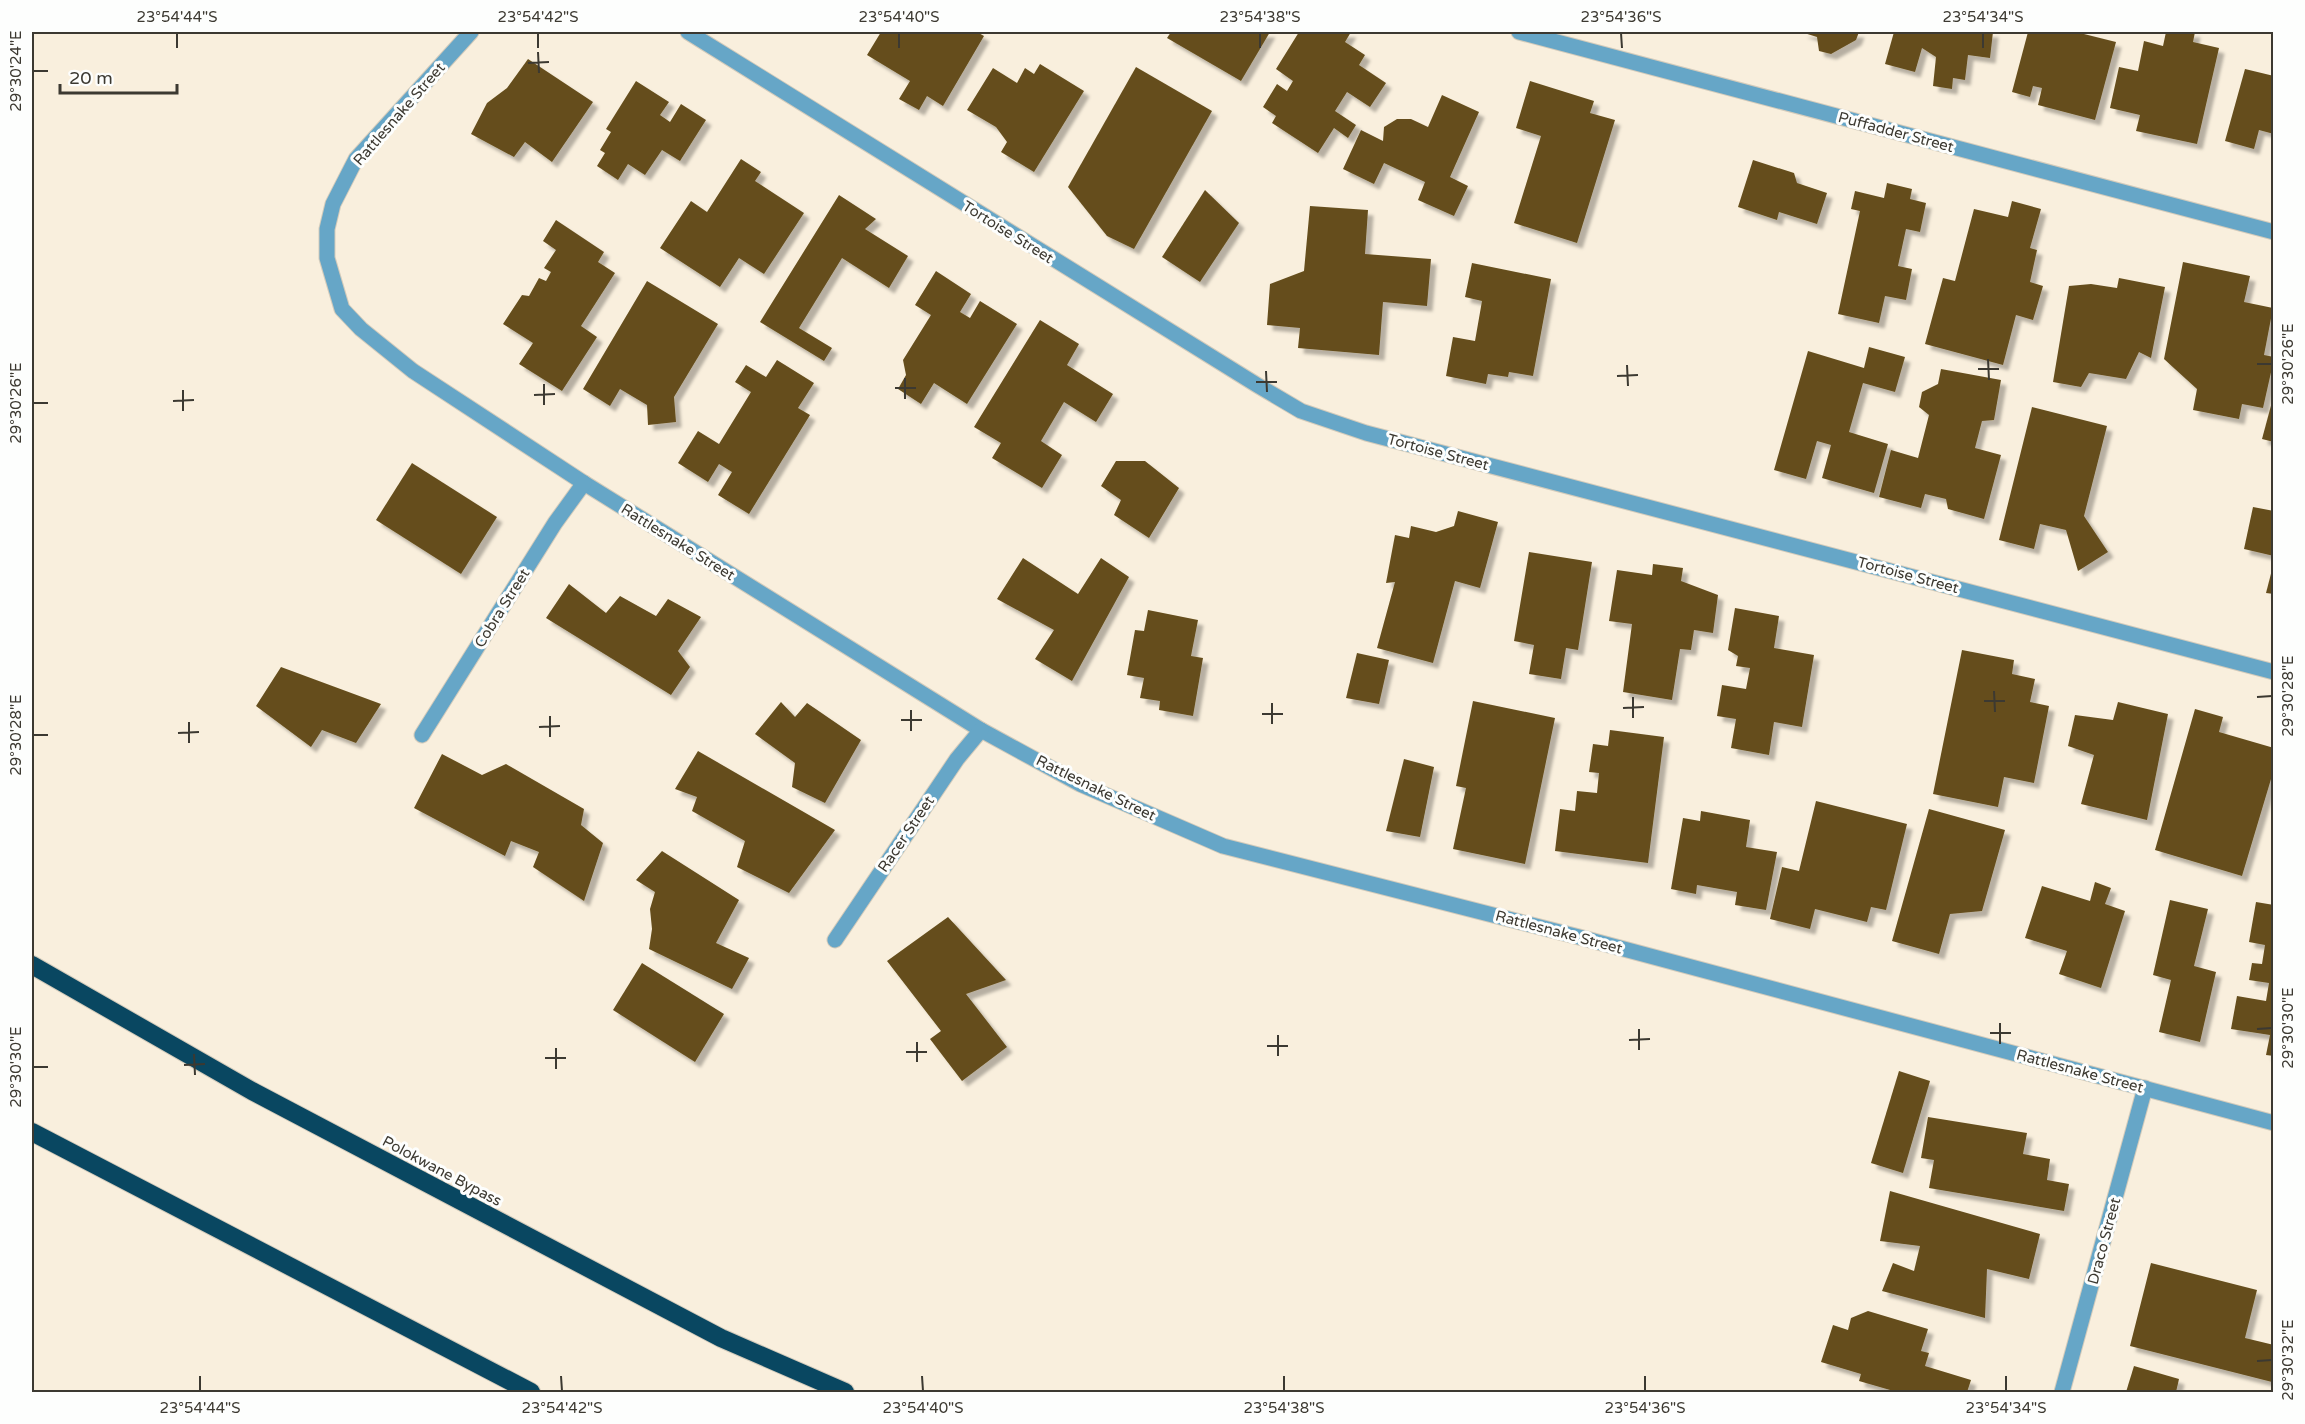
<svg xmlns="http://www.w3.org/2000/svg" width="2305" height="1424" font-family="'Varela Round',sans-serif">
	<style>
		.building { fill: #654e1c; filter: url(#shadow) }
		.lines { fill: none; stroke-linecap: round; stroke-linejoin: round }
		.minor-casing { stroke: #d3cbbb; stroke-width: 17 }
		.highway-casing { stroke: #d3cbbb; stroke-width: 20 }
		.minor { stroke: #66a6c7; stroke-width: 15 }
		.highway { stroke: #094761; stroke-width: 18 }
		.ticks { fill: none; stroke: #3c3931; stroke-width: 2 }
		.labels { text-anchor: middle; dominant-baseline: central; stroke-width: 6; stroke-linejoin: round; paint-order: stroke }
		.street-label { font-size: 15px; fill: #3c3931; stroke: #fdfefd }
		.neatline { fill: none; stroke: #3c3931; stroke-width: 2 }
		.ticks-label { font-size: 15px; text-anchor: middle; fill: #3c3931 }
	</style>
	<defs>
		<filter id="shadow"><feDropShadow dx="5.5" dy="5.5" stdDeviation="1.5" flood-color="#0004"/></filter>
	</defs>
	<rect width="100%" height="100%" fill="#f9efdd"/>
	<g class="building">
		<polygon points="881,32 977,32 984,36 943,106 927,96 919,110 899,99 910,81 867,55"/>
		<polygon points="1171,32 1270,32 1241,81 1167,38"/>
		<polygon points="1299,32 1351,32 1345,42 1365,55 1359,65 1386,83 1370,107 1347,92 1335,111 1356,125 1348,138 1334,128 1318,153 1272,123 1276,116 1263,107 1277,84 1287,91 1293,81 1276,69"/>
		<polygon points="1801,32 1859,32 1856,40 1831,54 1819,51 1817,37"/>
		<polygon points="1894,32 1936,32 1942,34 1943,32 1993,32 1990,58 1968,55 1965,80 1953,78 1952,89 1933,86 1936,57 1922,48 1915,72 1885,64"/>
		<polygon points="2028,32 2076,32 2116,42 2095,120 2038,105 2042,88 2033,86 2030,97 2012,92"/>
		<polygon points="2166,32 2195,32 2193,42 2219,48 2197,144 2136,131 2140,115 2110,108 2119,67 2138,71 2144,41 2163,46"/>
		<polygon points="528,59 593,102 552,162 525,142 514,157 471,134 487,103 507,88"/>
		<polygon points="1040,64 1084,91 1034,172 1001,152 1007,142 996,127 967,110 993,68 1017,83 1025,68 1034,74"/>
		<polygon points="1136,67 1212,111 1134,249 1107,236 1068,187"/>
		<polygon points="2245,69 2274,76 2274,134 2259,130 2254,149 2225,141"/>
		<polygon points="636,81 669,102 660,115 670,122 681,104 706,120 680,161 662,150 645,175 628,164 618,180 597,166 605,153 600,150 611,132 606,129"/>
		<polygon points="1530,81 1594,101 1590,113 1615,120 1577,243 1514,223 1541,136 1516,128"/>
		<polygon points="1442,95 1479,112 1450,177 1468,186 1454,216 1418,200 1425,182 1384,163 1374,184 1343,169 1361,130 1383,141 1384,127 1397,119 1411,119 1428,127"/>
		<polygon points="741,159 761,172 755,181 804,213 764,274 739,258 720,287 660,248 691,201 707,212"/>
		<polygon points="1753,160 1794,173 1797,183 1827,193 1817,224 1779,212 1777,220 1738,207"/>
		<polygon points="1887,183 1912,189 1910,199 1926,203 1920,232 1906,229 1898,266 1912,269 1906,300 1885,296 1879,323 1838,314 1860,211 1851,209 1855,191 1884,198"/>
		<polygon points="1205,190 1239,223 1200,282 1162,257"/>
		<polygon points="839,195 876,219 865,229 908,256 889,288 842,258 799,328 832,348 824,361 760,322"/>
		<polygon points="2012,201 2041,209 2030,248 2037,250 2030,282 2043,286 2033,320 2016,315 2003,365 1925,344 1943,278 1955,281 1974,209 2008,217"/>
		<polygon points="1310,206 1368,210 1365,254 1431,259 1427,306 1383,302 1379,355 1298,348 1300,328 1267,325 1270,284 1304,271"/>
		<polygon points="556,220 604,252 598,262 615,273 581,326 597,337 562,391 519,364 533,343 503,324 522,295 529,296 539,278 546,281 551,272 544,268 556,250 543,241"/>
		<polygon points="2183,262 2250,276 2244,302 2273,308 2264,355 2274,357 2274,359 2263,408 2242,404 2239,419 2193,410 2197,389 2164,359"/>
		<polygon points="1472,263 1551,279 1533,376 1509,372 1508,377 1488,374 1486,384 1446,376 1453,337 1475,341 1482,301 1465,297"/>
		<polygon points="936,271 971,294 960,312 970,318 980,301 1017,324 967,404 934,383 921,404 898,389 906,375 903,360 931,315 915,305"/>
		<polygon points="2119,278 2165,287 2151,358 2139,352 2126,379 2089,373 2081,387 2053,382 2069,286 2091,284 2117,288"/>
		<polygon points="647,281 718,324 674,397 676,422 648,425 647,405 620,389 610,406 583,389"/>
		<polygon points="1040,320 1079,344 1067,365 1113,394 1096,422 1064,402 1041,441 1062,455 1042,488 992,458 1001,443 974,427"/>
		<polygon points="1869,347 1905,357 1895,392 1863,383 1849,432 1888,444 1874,493 1822,478 1831,445 1817,441 1806,479 1774,470 1808,351 1864,368"/>
		<polygon points="777,360 814,383 798,408 810,415 749,514 718,495 732,472 719,464 708,482 678,463 698,431 719,444 751,392 735,382 746,365 766,377"/>
		<polygon points="1941,369 2001,380 1994,420 1982,421 1975,448 2001,455 1984,519 1948,509 1946,499 1925,494 1921,508 1879,497 1891,450 1918,458 1929,415 1919,407 1922,392 1938,384"/>
		<polygon points="2273,398 2274,398 2274,442 2262,439"/>
		<polygon points="2032,407 2107,426 2084,516 2108,552 2078,571 2066,530 2040,524 2034,549 1999,540"/>
		<polygon points="1116,461 1145,461 1179,488 1149,538 1114,515 1121,500 1101,486"/>
		<polygon points="412,463 497,517 461,574 376,520"/>
		<polygon points="2253,507 2274,511 2274,556 2244,549"/>
		<polygon points="1458,511 1498,522 1480,588 1455,581 1433,663 1377,648 1395,582 1386,583 1395,535 1409,538 1411,526 1436,532 1454,526"/>
		<polygon points="1529,552 1592,562 1578,650 1566,648 1561,679 1529,674 1534,645 1514,641"/>
		<polygon points="1023,558 1078,594 1101,558 1129,577 1072,681 1035,659 1054,630 997,599"/>
		<polygon points="2274,562 2274,594 2266,593"/>
		<polygon points="1653,564 1683,568 1681,581 1718,595 1713,633 1694,630 1691,650 1680,649 1672,700 1623,692 1632,624 1609,621 1617,570 1652,575"/>
		<polygon points="569,584 606,613 620,596 656,616 668,599 701,617 678,651 690,667 671,695 546,618"/>
		<polygon points="1735,608 1779,616 1774,648 1814,655 1802,727 1774,722 1769,755 1731,748 1736,719 1717,716 1722,685 1746,689 1750,668 1736,666 1738,656 1728,650"/>
		<polygon points="1148,610 1198,620 1191,656 1203,658 1193,716 1159,710 1160,701 1140,698 1144,678 1127,675 1135,630 1144,631"/>
		<polygon points="1962,650 2014,660 2012,674 2035,679 2030,702 2049,706 2034,783 2004,777 1998,807 1933,794"/>
		<polygon points="1357,653 1389,660 1379,704 1346,698"/>
		<polygon points="281,667 381,704 356,743 322,730 311,747 256,706"/>
		<polygon points="1473,701 1555,718 1525,864 1453,849 1466,788 1456,786"/>
		<polygon points="781,702 795,717 807,703 861,740 825,803 792,787 795,763 755,734"/>
		<polygon points="2118,702 2168,714 2147,820 2081,804 2094,755 2068,746 2075,715 2113,720"/>
		<polygon points="2195,709 2223,717 2219,732 2274,748 2274,769 2242,876 2155,850"/>
		<polygon points="1610,730 1664,737 1648,863 1555,851 1560,809 1575,811 1577,791 1597,793 1599,773 1589,772 1593,744 1608,746"/>
		<polygon points="698,751 835,830 789,893 737,867 745,841 692,811 697,797 675,789"/>
		<polygon points="442,754 482,775 506,764 584,809 581,825 603,843 584,901 533,867 539,852 511,841 505,856 414,808"/>
		<polygon points="1404,759 1434,767 1420,837 1386,831"/>
		<polygon points="1816,801 1907,824 1886,910 1871,907 1867,922 1815,909 1810,929 1770,919 1782,867 1799,871"/>
		<polygon points="1929,809 2005,830 1982,911 1950,914 1939,954 1892,941"/>
		<polygon points="1701,811 1750,820 1746,847 1777,852 1766,910 1735,905 1737,892 1697,885 1696,894 1671,889 1683,818 1700,821"/>
		<polygon points="662,851 739,900 716,943 749,958 732,989 649,949 652,929 650,909 655,892 636,880"/>
		<polygon points="2095,882 2111,888 2105,904 2125,911 2101,988 2059,974 2067,951 2025,938 2042,886 2090,901"/>
		<polygon points="2170,900 2208,909 2194,966 2216,972 2200,1042 2159,1032 2171,980 2153,975"/>
		<polygon points="2256,902 2274,905 2274,1056 2266,1055 2270,1035 2231,1029 2237,996 2266,1001 2269,983 2249,980 2252,963 2262,964 2265,945 2249,942"/>
		<polygon points="948,917 1006,980 966,994 1007,1047 962,1081 930,1039 941,1031 887,961"/>
		<polygon points="642,963 724,1014 695,1062 613,1010"/>
		<polygon points="1899,1071 1930,1081 1903,1173 1871,1163"/>
		<polygon points="1928,1117 2027,1133 2023,1154 2050,1159 2047,1180 2069,1184 2064,1211 1929,1188 1934,1160 1921,1158"/>
		<polygon points="1890,1191 2040,1234 2029,1279 1987,1269 1985,1318 1882,1291 1893,1263 1914,1271 1920,1246 1880,1241"/>
		<polygon points="2151,1263 2257,1290 2245,1338 2274,1345 2272,1382 2130,1346"/>
		<polygon points="1868,1311 1928,1329 1921,1351 1929,1353 1925,1366 1971,1380 1967,1392 1897,1392 1859,1381 1861,1374 1821,1362 1833,1325 1848,1330 1851,1318"/>
		<polygon points="2134,1366 2179,1379 2176,1392 2126,1392"/>
	</g>
	<g class="lines">
		<defs>
			<g id="minor">
				<polyline points="471,32 356,159 333,204 327,229 327,258 342,309 361,329 413,371 584,483 981,730 1080,784 1223,846 1579,937 2274,1123"/>
				<polyline points="688,32 1257,385 1301,411 1366,433 2274,672"/>
				<polyline points="1519,32 2274,232"/>
				<polyline points="422,735 555,523 584,483"/>
				<polyline points="835,940 957,759 981,730"/>
				<polyline points="2062,1392 2145,1088"/>
			</g>
			<g id="highway">
				<polyline points="32,965 252,1091 721,1338 845,1392"/>
				<polyline points="32,1132 531,1392"/>
			</g>
		</defs>
		<use href="#minor" class="minor-casing"/>
		<use href="#highway" class="highway-casing"/>
		<use href="#minor" class="minor"/>
		<use href="#highway" class="highway"/>
	</g>
	<path class="ticks" d="M177,33V48M538,33V48M899,33V48M1260,33V48M1621,33L1622,48M1983,33V48M538,52L539,73M528,63L549,62M33,71H48M1988,359L1989,380M2257,364H2272M1627,365L1628,386M1978,369H1999M1266,371L1267,392M1617,376L1638,375M905,378V399M1256,382H1277M544,384V405M895,388H916M183,390V411M534,395L555,394M173,401L194,400M33,403H48M1994,691L1995,712M1633,697V718M2257,697L2272,696M1984,701H2005M1272,703V724M1623,708L1644,707M911,710V731M1262,714H1283M550,716V737M901,720H922M189,722V743M539,727L560,726M178,733L199,732M33,735H48M2000,1023V1044M1639,1029V1050M2257,1029L2272,1028M1990,1033H2011M1278,1035V1056M1629,1040L1650,1039M917,1042V1062M1267,1046H1288M556,1048V1069M906,1052H927M194,1054L195,1075M545,1058H566M184,1065L205,1064M33,1067H48M2257,1361L2272,1360M200,1376V1391M561,1376L562,1391M922,1376L923,1391M1284,1376V1391M1645,1376V1391M2006,1376V1391"/>
	<g class="labels">
		<g class="street-label">
			<text transform="translate(399 114) rotate(-49)">Rattlesnake Street</text>
			<text transform="translate(1896 132) rotate(15)">Puffadder Street</text>
			<text transform="translate(1008 232) rotate(32)">Tortoise Street</text>
			<text transform="translate(1438 452) rotate(15)">Tortoise Street</text>
			<text transform="translate(678 542) rotate(32)">Rattlesnake Street</text>
			<text transform="translate(1908 575) rotate(15)">Tortoise Street</text>
			<text transform="translate(502 608) rotate(-58)">Cobra Street</text>
			<text transform="translate(1096 788) rotate(26)">Rattlesnake Street</text>
			<text transform="translate(906 834) rotate(-56)">Racer Street</text>
			<text transform="translate(1559 932) rotate(15)">Rattlesnake Street</text>
			<text transform="translate(2080 1071) rotate(15)">Rattlesnake Street</text>
			<text transform="translate(442 1171) rotate(28)">Polokwane Bypass</text>
			<text transform="translate(2104 1241) rotate(-75)">Draco Street</text>
		</g>
	</g>
	<rect width="2305" height="1424" fill="none" stroke="#fdfefd" stroke-width="66"/>
	<path d="M60 84v9h117v-9" fill="none" stroke="#3c3931" stroke-width="3"/>
	<text x="69" y="84" font-size="18" fill="#3c3931" stroke="#fdfefd" stroke-width="4.5" paint-order="stroke">20 m</text>
	<rect x="33" y="33" width="2239" height="1358" class="neatline"/>
	<g class="ticks-label">
		<text x="177" y="22">23°54'44"S</text>
		<text x="538" y="22">23°54'42"S</text>
		<text x="899" y="22">23°54'40"S</text>
		<text x="1260" y="22">23°54'38"S</text>
		<text x="1621" y="22">23°54'36"S</text>
		<text x="1983" y="22">23°54'34"S</text>
		<text transform="translate(16 71) rotate(-90)" y="5">29°30'24"E</text>
		<text transform="translate(2288 364) rotate(-90)" y="5">29°30'26"E</text>
		<text transform="translate(16 403) rotate(-90)" y="5">29°30'26"E</text>
		<text transform="translate(2288 696) rotate(-90)" y="5">29°30'28"E</text>
		<text transform="translate(16 735) rotate(-90)" y="5">29°30'28"E</text>
		<text transform="translate(2288 1028) rotate(-90)" y="5">29°30'30"E</text>
		<text transform="translate(16 1067) rotate(-90)" y="5">29°30'30"E</text>
		<text transform="translate(2288 1360) rotate(-90)" y="5">29°30'32"E</text>
		<text x="200" y="1413">23°54'44"S</text>
		<text x="562" y="1413">23°54'42"S</text>
		<text x="923" y="1413">23°54'40"S</text>
		<text x="1284" y="1413">23°54'38"S</text>
		<text x="1645" y="1413">23°54'36"S</text>
		<text x="2006" y="1413">23°54'34"S</text>
	</g>
</svg>
